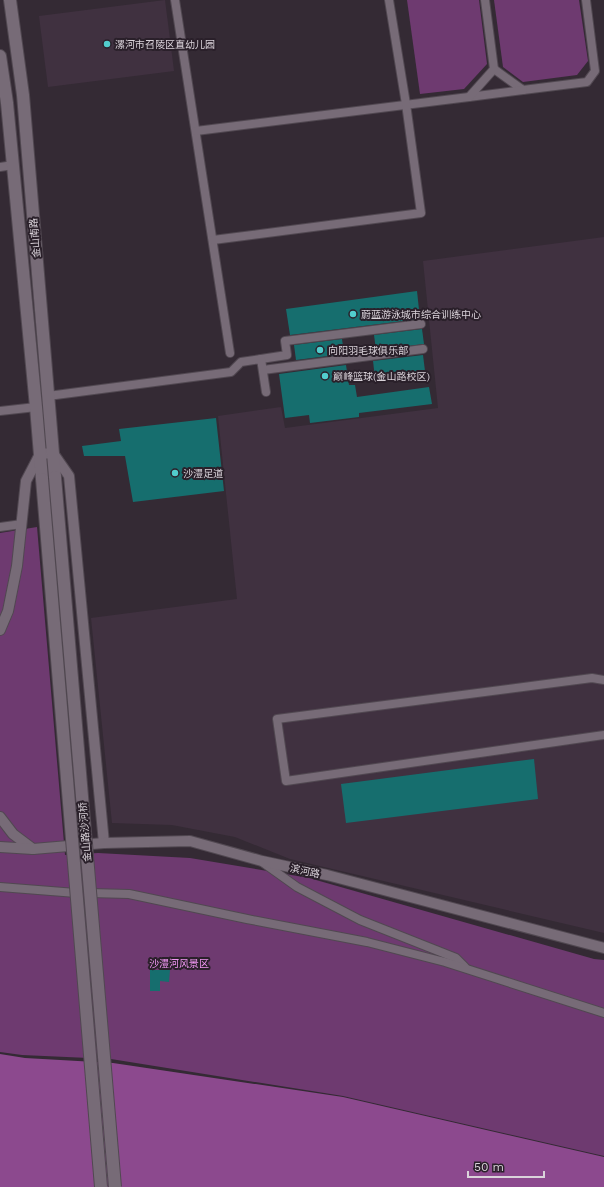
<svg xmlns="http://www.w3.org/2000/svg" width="604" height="1187" viewBox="0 0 604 1187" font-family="'Work Sans','Noto Sans SC',sans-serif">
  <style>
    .built { fill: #403140 }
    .green { fill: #6e3a70 }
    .water { fill: #8c498e }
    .building { fill: #166e6e }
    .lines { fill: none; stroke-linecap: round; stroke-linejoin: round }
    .minor-casing { stroke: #514851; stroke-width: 10 }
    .tertiary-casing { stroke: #514851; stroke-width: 12 }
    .secondary-casing { stroke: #514851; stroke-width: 14 }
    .minor { stroke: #776b77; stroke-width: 8 }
    .tertiary { stroke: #776b77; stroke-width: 10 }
    .secondary { stroke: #776b77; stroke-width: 12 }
    .secondary-bridge-casing { stroke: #514851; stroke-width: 14; stroke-linecap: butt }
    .secondary-bridge { stroke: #776b77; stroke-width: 12 }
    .poi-dot { fill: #52cdcd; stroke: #2a202a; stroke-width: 1.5 }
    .labels { text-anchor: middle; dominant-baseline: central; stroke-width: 4; stroke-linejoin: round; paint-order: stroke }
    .poi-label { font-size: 10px; fill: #dad3da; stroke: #2a202a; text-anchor: start }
    .street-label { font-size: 10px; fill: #dad3da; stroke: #2a202a }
    .park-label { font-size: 10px; fill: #f297f4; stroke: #2a202a }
  </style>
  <rect width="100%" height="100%" fill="#342a34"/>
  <!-- built -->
  <g class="built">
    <polygon points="165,0 174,71 48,87 39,16"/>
    <polygon points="604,237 604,933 290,859 235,837 172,825 112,823 91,618 237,599 218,416 281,407 285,428 438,408 423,261"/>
  </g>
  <!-- green -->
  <g class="green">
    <polygon points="407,0 479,0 487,64 464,89 420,94"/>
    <polygon points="494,0 579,0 588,61 577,75 523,82 503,67"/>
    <polygon points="37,527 65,855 98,853 190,858 309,878 594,959 604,960 604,1156 343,1096 111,1059 22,1055 0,1052 0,533"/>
  </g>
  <!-- water -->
  <polygon class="water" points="0,1054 25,1058 113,1063 343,1097 604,1157 604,1187 0,1187"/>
  <!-- building -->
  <g class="building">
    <polygon points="417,291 420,319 290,335 286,309"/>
    <polygon points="422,329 424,344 376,350 374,335"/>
    <polygon points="342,339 344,354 296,360 294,345"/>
    <polygon points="423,355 425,371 375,378 373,361"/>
    <polygon points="346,365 349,385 355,385 357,397 429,387 432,404 359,413 359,417 310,423 309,415 285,418 279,374"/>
    <polygon points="216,418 224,491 133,502 125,456 84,456 82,446 121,441 119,429"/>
    <polygon points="534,759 538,799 346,823 341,784"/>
    <polygon points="150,970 170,970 169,982 160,981 160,991 150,991"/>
  </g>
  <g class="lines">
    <defs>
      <g id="minor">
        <polyline points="175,0 230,353"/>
        <polyline points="494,69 523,90 587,82 595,71 586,0"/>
        <polyline points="469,97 523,90"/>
        <polyline points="196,131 469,97 494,69 485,0"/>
        <polyline points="0,167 13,165"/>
        <polyline points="213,240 421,213 406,104 389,0"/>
        <polyline points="261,359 287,355 285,341 421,324"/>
        <polyline points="263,370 423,349"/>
        <polyline points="48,396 231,372 241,362 261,359 266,392"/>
        <polyline points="0,411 36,407"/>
        <polyline points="0,527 22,524"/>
        <polyline points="604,680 592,678 277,719 286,781 604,735"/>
        <polyline points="262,862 297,887 360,920 456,958 465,967"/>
        <polyline points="0,887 76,893"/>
        <polyline points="90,893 129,894 247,919 367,942 445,962 604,1013"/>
      </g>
      <g id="tertiary">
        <polyline points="0,630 8,611 17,566 26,481 40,454 53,453 69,476 104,843"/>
        <polyline points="0,817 13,834 33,849"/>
        <polyline points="0,847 33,849 104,843 190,841 262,861 327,875 604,948"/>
      </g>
      <g id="secondary">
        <polyline points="10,0 23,95 55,477"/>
        <polyline points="0,56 7,103 36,407 42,479"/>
      </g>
    </defs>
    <!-- minor casing -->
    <use href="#minor" class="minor-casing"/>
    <!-- tertiary casing -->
    <use href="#tertiary" class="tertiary-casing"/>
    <!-- secondary casing -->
    <use href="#secondary" class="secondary-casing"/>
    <!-- minor -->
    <use href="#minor" class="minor"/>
    <!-- tertiary -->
    <use href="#tertiary" class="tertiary"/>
    <!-- secondary -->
    <use href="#secondary" class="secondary"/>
    <defs>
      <g id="secondary-bridge">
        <polyline points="55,477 115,1187"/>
        <polyline points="42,479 101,1187"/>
      </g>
    </defs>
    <!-- secondary-bridge casing -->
    <use href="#secondary-bridge" class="secondary-bridge-casing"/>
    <!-- secondary-bridge -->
    <use href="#secondary-bridge" class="secondary-bridge"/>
  </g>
  <!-- markers -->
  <g class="poi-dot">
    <circle cx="107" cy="44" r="4"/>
    <circle cx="353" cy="314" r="4"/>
    <circle cx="320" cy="350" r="4"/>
    <circle cx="325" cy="376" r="4"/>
    <circle cx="175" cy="473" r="4"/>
  </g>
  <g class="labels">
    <!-- poi labels -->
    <g class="poi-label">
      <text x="115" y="44">漯河市召陵区直幼儿园</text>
      <text x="361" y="314">蔚蓝游泳城市综合训练中心</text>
      <text x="328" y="350">向阳羽毛球俱乐部</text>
      <text x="333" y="376">巅峰篮球(金山路校区)</text>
      <text x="183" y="473">沙澧足道</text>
    </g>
    <!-- street labels -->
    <g class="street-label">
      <text transform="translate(35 238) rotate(-95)">金山南路</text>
      <text transform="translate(85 832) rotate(-95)">金山路沙河桥</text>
      <text transform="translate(305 871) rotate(12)">滨河路</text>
    </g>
    <!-- park labels -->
    <g class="park-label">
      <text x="179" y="963">沙澧河风景区</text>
    </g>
  </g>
  <!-- scale -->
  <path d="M468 1171v6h76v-6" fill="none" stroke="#dad3da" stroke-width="2"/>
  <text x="474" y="1171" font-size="12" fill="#dad3da" stroke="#2a202a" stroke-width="3" paint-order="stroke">50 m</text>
</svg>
